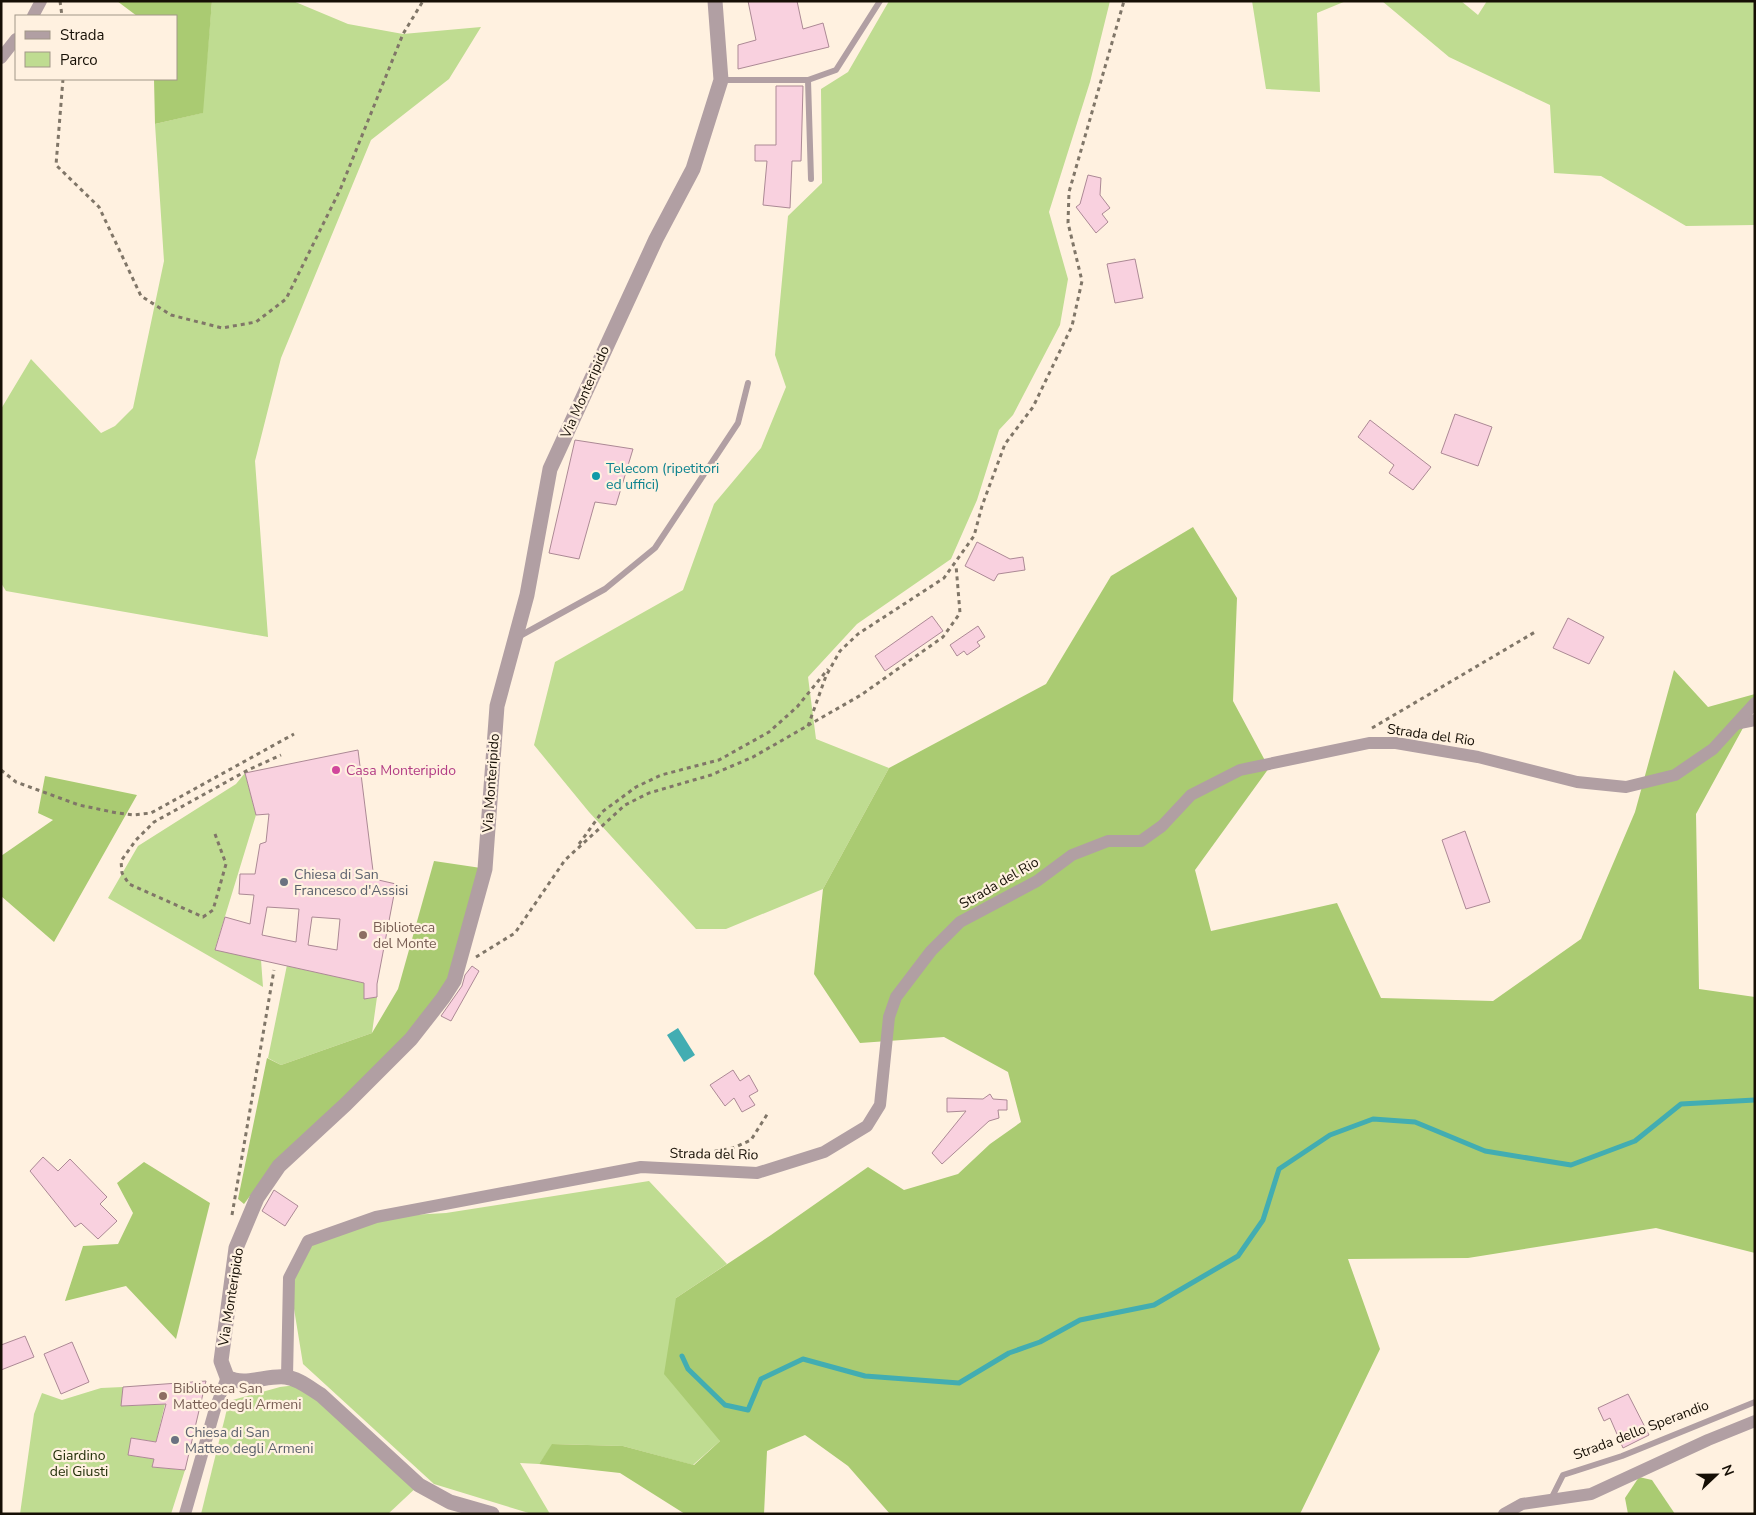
<svg xmlns="http://www.w3.org/2000/svg" width="1756" height="1515" viewBox="0 0 1756 1515" font-family="'Nunito Sans',sans-serif">
  <style>
    .green { fill: #bfdc91 }
    .forest { fill: #aacb72 }
    .water { fill: #42adb2 }
    .lines { fill: none; stroke-linecap: round; stroke-linejoin: round }
    .stream { stroke: #42adb2; stroke-width: 5 }
    .building { fill: #f9d1df; stroke: #ac8995; fill-rule: evenodd }
    .path { stroke: #807668; stroke-width: 3; stroke-dasharray: 4 4; stroke-linecap: butt }
    .service { stroke: #b19fa3; stroke-width: 6 }
    .minor { stroke: #b19fa3; stroke-width: 12 }
    .tertiary { stroke: #b19fa3; stroke-width: 15 }
    .culture-dot { fill: #0f9aa8; stroke: #fff1e0; stroke-width: 2 }
    .hotel-dot { fill: #d1479c; stroke: #fff1e0; stroke-width: 2 }
    .worship-dot { fill: #6b7280; stroke: #fff1e0; stroke-width: 2 }
    .education-dot { fill: #8d6e63; stroke: #fff1e0; stroke-width: 2 }
    .labels { text-anchor: middle; dominant-baseline: central; stroke-width: 4.5; stroke-linejoin: round; paint-order: stroke }
    .street-label { font-size: 14px; fill: #160f05; stroke: #fff1e0 }
    .culture-label { font-size: 14px; fill: #0d838f; stroke: #fff1e0; text-anchor: start }
    .hotel-label { font-size: 14px; fill: #b23c85; stroke: #fff1e0; text-anchor: start }
    .worship-label { font-size: 14px; fill: #5b616d; stroke: #fff1e0; text-anchor: start }
    .education-label { font-size: 14px; fill: #785e54; stroke: #fff1e0; text-anchor: start }
    .park-label { font-size: 14px; fill: #24300a; stroke: #fff1e0 }
  </style>
  <rect width="100%" height="100%" fill="#fff1e0"/>
  <!-- green -->
  <g class="green">
    <polygon points="212,1 293,1 348,24 403,34 481,27 449,79 371,140 281,358 255,461 268,637 6,591 1,583 1,409 31,359 101,433 115,426 133,408 164,261 155,124 202,113"/>
    <polygon points="889,1 1110,1 1090,82 1049,212 1068,279 1060,325 1013,415 999,430 977,500 951,559 857,624 808,677 816,739 889,768 823,889 726,929 696,929 589,812 534,745 555,662 683,590 714,504 761,448 786,387 775,355 788,216 822,183 821,89 848,72"/>
    <polygon points="1252,1 1346,1 1317,13 1320,92 1266,89"/>
    <polygon points="1382,1 1461,1 1478,15 1487,1 1755,1 1755,225 1686,226 1601,176 1554,173 1550,105 1449,57"/>
    <polygon points="245,773 256,815 215,949 261,960 263,987 108,898 138,846 236,784"/>
    <polygon points="287,965 364,983 364,999 377,997 372,1033 281,1065 268,1058"/>
    <polygon points="649,1181 727,1264 676,1298 720,1441 693,1465 623,1446 553,1444 539,1464 520,1463 550,1514 532,1514 434,1484 303,1364 289,1278 308,1241 376,1217 446,1213"/>
    <polygon points="304,1384 419,1485 388,1514 201,1514 229,1401 280,1387"/>
    <polygon points="123,1387 122,1406 165,1404 156,1442 132,1438 128,1455 154,1459 152,1467 185,1470 171,1514 20,1514 34,1414 42,1393 62,1400 101,1388"/>
  </g>
  <!-- forest -->
  <g class="forest">
    <polygon points="117,1 212,1 203,113 155,124 154,79 176,79 176,16 137,16"/>
    <polygon points="1193,527 1237,598 1233,701 1269,768 1195,870 1211,931 1337,903 1381,998 1493,1001 1581,939 1635,812 1674,670 1708,707 1755,694 1755,706 1696,814 1699,989 1755,997 1755,1253 1656,1228 1468,1258 1348,1259 1380,1349 1300,1514 890,1514 848,1466 805,1435 767,1451 764,1514 685,1514 620,1473 539,1464 552,1444 623,1446 694,1465 720,1441 664,1374 676,1298 771,1235 868,1167 904,1190 958,1174 990,1144 1021,1122 1008,1072 944,1037 860,1043 814,974 823,889 889,768 1046,684 1111,576"/>
    <polygon points="45,776 137,795 54,942 1,896 1,856 53,820 38,813"/>
    <polygon points="434,861 481,868 450,979 408,1037 276,1161 244,1204 238,1199 267,1058 281,1065 372,1033 398,989"/>
    <polygon points="144,1162 210,1203 176,1339 126,1286 65,1301 83,1246 118,1244 133,1213 117,1183"/>
    <polygon points="1639,1477 1652,1480 1675,1514 1628,1514 1625,1498"/>
  </g>
  <!-- water -->
  <polygon class="water" points="678,1028 695,1055 684,1062 667,1035"/>
  <g class="lines">
    <!-- stream -->
    <polyline class="stream" points="682,1356 688,1369 725,1405 748,1410 761,1379 803,1359 865,1376 959,1383 1009,1353 1040,1342 1080,1320 1154,1305 1238,1256 1263,1220 1279,1169 1330,1135 1373,1119 1415,1122 1485,1151 1571,1165 1635,1141 1681,1104 1755,1100"/>
  </g>
  <!-- building -->
  <g class="building">
    <polygon points="748,1 797,1 803,29 823,23 829,47 738,69 738,45 756,40"/>
    <polygon points="776,86 803,86 801,161 792,161 790,208 763,205 767,161 755,161 755,145 776,145"/>
    <polygon points="1088,175 1101,178 1100,195 1110,208 1102,214 1108,222 1096,233 1076,207 1080,204"/>
    <polygon points="1135,259 1143,298 1115,303 1107,264"/>
    <polygon points="1455,414 1492,427 1478,466 1441,453"/>
    <polygon points="1370,420 1431,467 1413,490 1389,473 1394,465 1358,437"/>
    <polygon points="575,440 633,449 616,505 595,502 579,559 549,553"/>
    <polygon points="977,542 1010,559 1023,557 1025,570 998,574 994,581 965,566"/>
    <polygon points="932,616 943,631 885,671 875,656"/>
    <polygon points="1568,618 1604,637 1589,664 1553,648"/>
    <polygon points="978,626 985,637 977,642 980,646 967,655 964,651 957,656 950,645"/>
    <path d="M358,750L374,879L396,884L377,984V997L364,999V983L215,950L225,917L250,924L254,895L239,894L240,874H255L260,844L266,842L269,814L256,815L245,773ZM267,907L299,909L296,942L262,935ZM312,917L340,919L337,950L308,945Z"/>
    <polygon points="1465,831 1490,902 1466,909 1442,840"/>
    <polygon points="472,966 479,971 451,1021 441,1016 462,986 465,975"/>
    <polygon points="733,1070 740,1081 749,1075 758,1091 749,1096 755,1105 742,1112 734,1098 725,1106 710,1085"/>
    <polygon points="990,1094 993,1099 1007,1100 1007,1110 998,1110 999,1118 989,1121 942,1164 932,1153 966,1111 947,1112 947,1098 983,1099"/>
    <polygon points="43,1157 58,1171 70,1159 107,1197 100,1204 117,1221 98,1239 81,1223 75,1227 30,1171"/>
    <polygon points="274,1190 298,1206 285,1226 262,1211"/>
    <polygon points="25,1336 34,1357 1,1370 1,1345"/>
    <polygon points="72,1342 89,1382 61,1394 44,1354"/>
    <polygon points="206,1381 185,1470 152,1467 154,1459 128,1455 131,1438 156,1442 166,1404 121,1406 123,1387"/>
    <polygon points="1628,1394 1649,1435 1623,1448 1610,1418 1604,1421 1598,1408"/>
  </g>
  <g class="lines">
    <!-- path -->
    <g class="path">
      <polyline points="60,1 62,16"/>
      <polyline points="63,79 56,165 99,207 141,296 171,315 222,328 256,322 286,299 340,190 403,34 423,1"/>
      <polyline points="808,726 826,676 840,651 858,634 944,578 974,536 982,506 1005,444 1033,407 1072,326 1082,281 1068,223 1069,192 1124,1"/>
      <polyline points="1372,728 1535,632"/>
      <polyline points="1,770 16,782 79,805 117,813 133,815 151,813 294,734"/>
      <polyline points="215,834 226,864 213,910 203,917 129,884 122,873 121,861 136,840 154,822 248,770 281,755"/>
      <polyline points="579,844 602,812 636,787 661,775 719,760 769,732 797,707 828,669"/>
      <polyline points="476,957 515,933 565,860 625,805 649,793 711,775 753,757 861,695 943,637 960,613 956,565"/>
      <polyline points="699,1154 733,1148 751,1140 768,1113"/>
      <polyline points="232,1215 274,970"/>
    </g>
    <!-- service -->
    <g class="service">
      <polyline points="721,80 808,80 836,70 880,1"/>
      <polyline points="808,80 811,179"/>
      <polyline points="518,637 605,589 655,548 738,423 748,383"/>
      <polyline points="1551,1499 1563,1475 1622,1456 1755,1402"/>
    </g>
    <!-- minor -->
    <g class="minor">
      <polyline points="33,16 41,1"/>
      <polyline points="1,58 16,39"/>
      <polyline points="1736,724 1755,720"/>
      <polyline points="287,1377 289,1278 308,1241 376,1217 641,1167 757,1173 824,1152 867,1126 880,1105 889,1017 896,997 931,951 960,922 1037,881 1072,855 1108,841 1141,841 1162,826 1191,795 1240,770 1369,743 1396,743 1478,757 1577,782 1626,787 1675,775 1713,749 1755,703"/>
      <polyline points="185,1514 215,1409 227,1377"/>
      <polyline points="1504,1514 1522,1504 1591,1494 1708,1440 1755,1421"/>
    </g>
    <!-- tertiary -->
    <path class="tertiary" d="M492,1514L450,1502L419,1485L321,1395C311,1389 298,1378 285,1377C266,1375 244,1387 227,1377L221,1361L236,1248L257,1198L279,1166L346,1104L411,1039L443,998L454,981L485,869L497,706L527,595L550,469L656,239L693,169L721,80L715,1"/>
  </g>
  <!-- markers -->
  <circle class="culture-dot" cx="596" cy="476" r="5"/>
  <circle class="hotel-dot" cx="336" cy="770" r="5"/>
  <g class="worship-dot">
    <circle cx="284" cy="882" r="5"/>
    <circle cx="175" cy="1440" r="5"/>
  </g>
  <g class="education-dot">
    <circle cx="363" cy="935" r="5"/>
    <circle cx="163" cy="1396" r="5"/>
  </g>
  <g class="labels">
    <!-- street labels -->
    <g class="street-label">
      <text transform="translate(585 392) rotate(-66)">Via Monteripido</text>
      <text transform="translate(1431 735) rotate(8)">Strada del Rio</text>
      <text transform="translate(491 783) rotate(-86)">Via Monteripido</text>
      <text transform="translate(999 883) rotate(-30)">Strada del Rio</text>
      <text transform="translate(714 1154) rotate(1)">Strada del Rio</text>
      <text transform="translate(231 1297) rotate(-81)">Via Monteripido</text>
      <text transform="translate(1641 1430) rotate(-21)">Strada dello Sperandio</text>
    </g>
    <!-- culture labels -->
    <g class="culture-label">
      <text x="606" y="468">Telecom (ripetitori<tspan x="606" dy="16">ed uffici)</tspan></text>
    </g>
    <!-- hotel labels -->
    <g class="hotel-label">
      <text x="346" y="770">Casa Monteripido</text>
    </g>
    <!-- worship labels -->
    <g class="worship-label">
      <text x="294" y="874">Chiesa di San<tspan x="294" dy="16">Francesco d'Assisi</tspan></text>
      <text x="185" y="1432">Chiesa di San<tspan x="185" dy="16">Matteo degli Armeni</tspan></text>
    </g>
    <!-- education labels -->
    <g class="education-label">
      <text x="373" y="927">Biblioteca<tspan x="373" dy="16">del Monte</tspan></text>
      <text x="173" y="1388">Biblioteca San<tspan x="173" dy="16">Matteo degli Armeni</tspan></text>
    </g>
    <!-- park labels -->
    <g class="park-label">
      <text x="79" y="1455">Giardino<tspan x="79" dy="16">dei Giusti</tspan></text>
    </g>
  </g>
  <!-- border -->
  <rect width="1756" height="1515" fill="none" stroke="#160f05" stroke-width="5"/>
  <!-- legend -->
  <rect x="15" y="15" width="162" height="65" fill="#fff1e0" stroke="#a29788"/>
  <rect x="25" y="31" width="25" height="8" fill="#b19fa3" stroke="#a29788"/>
  <text x="60" y="40" font-size="15" fill="#160f05">Strada</text>
  <rect x="25" y="52" width="25" height="15" fill="#bfdc91" stroke="#a29788"/>
  <text x="60" y="65" font-size="15" fill="#160f05">Parco</text>
  <!-- north arrow -->
  <g transform="translate(1716 1475) rotate(68)" stroke="#fff1e0" stroke-width="4" paint-order="stroke">
  <path d="M0-4L9 19L0 12L-9 19Z" fill="#160f05"/>
  <text y="-8" font-size="14" font-weight="bold" text-anchor="middle" fill="#160f05">N</text>
  </g>
</svg>
